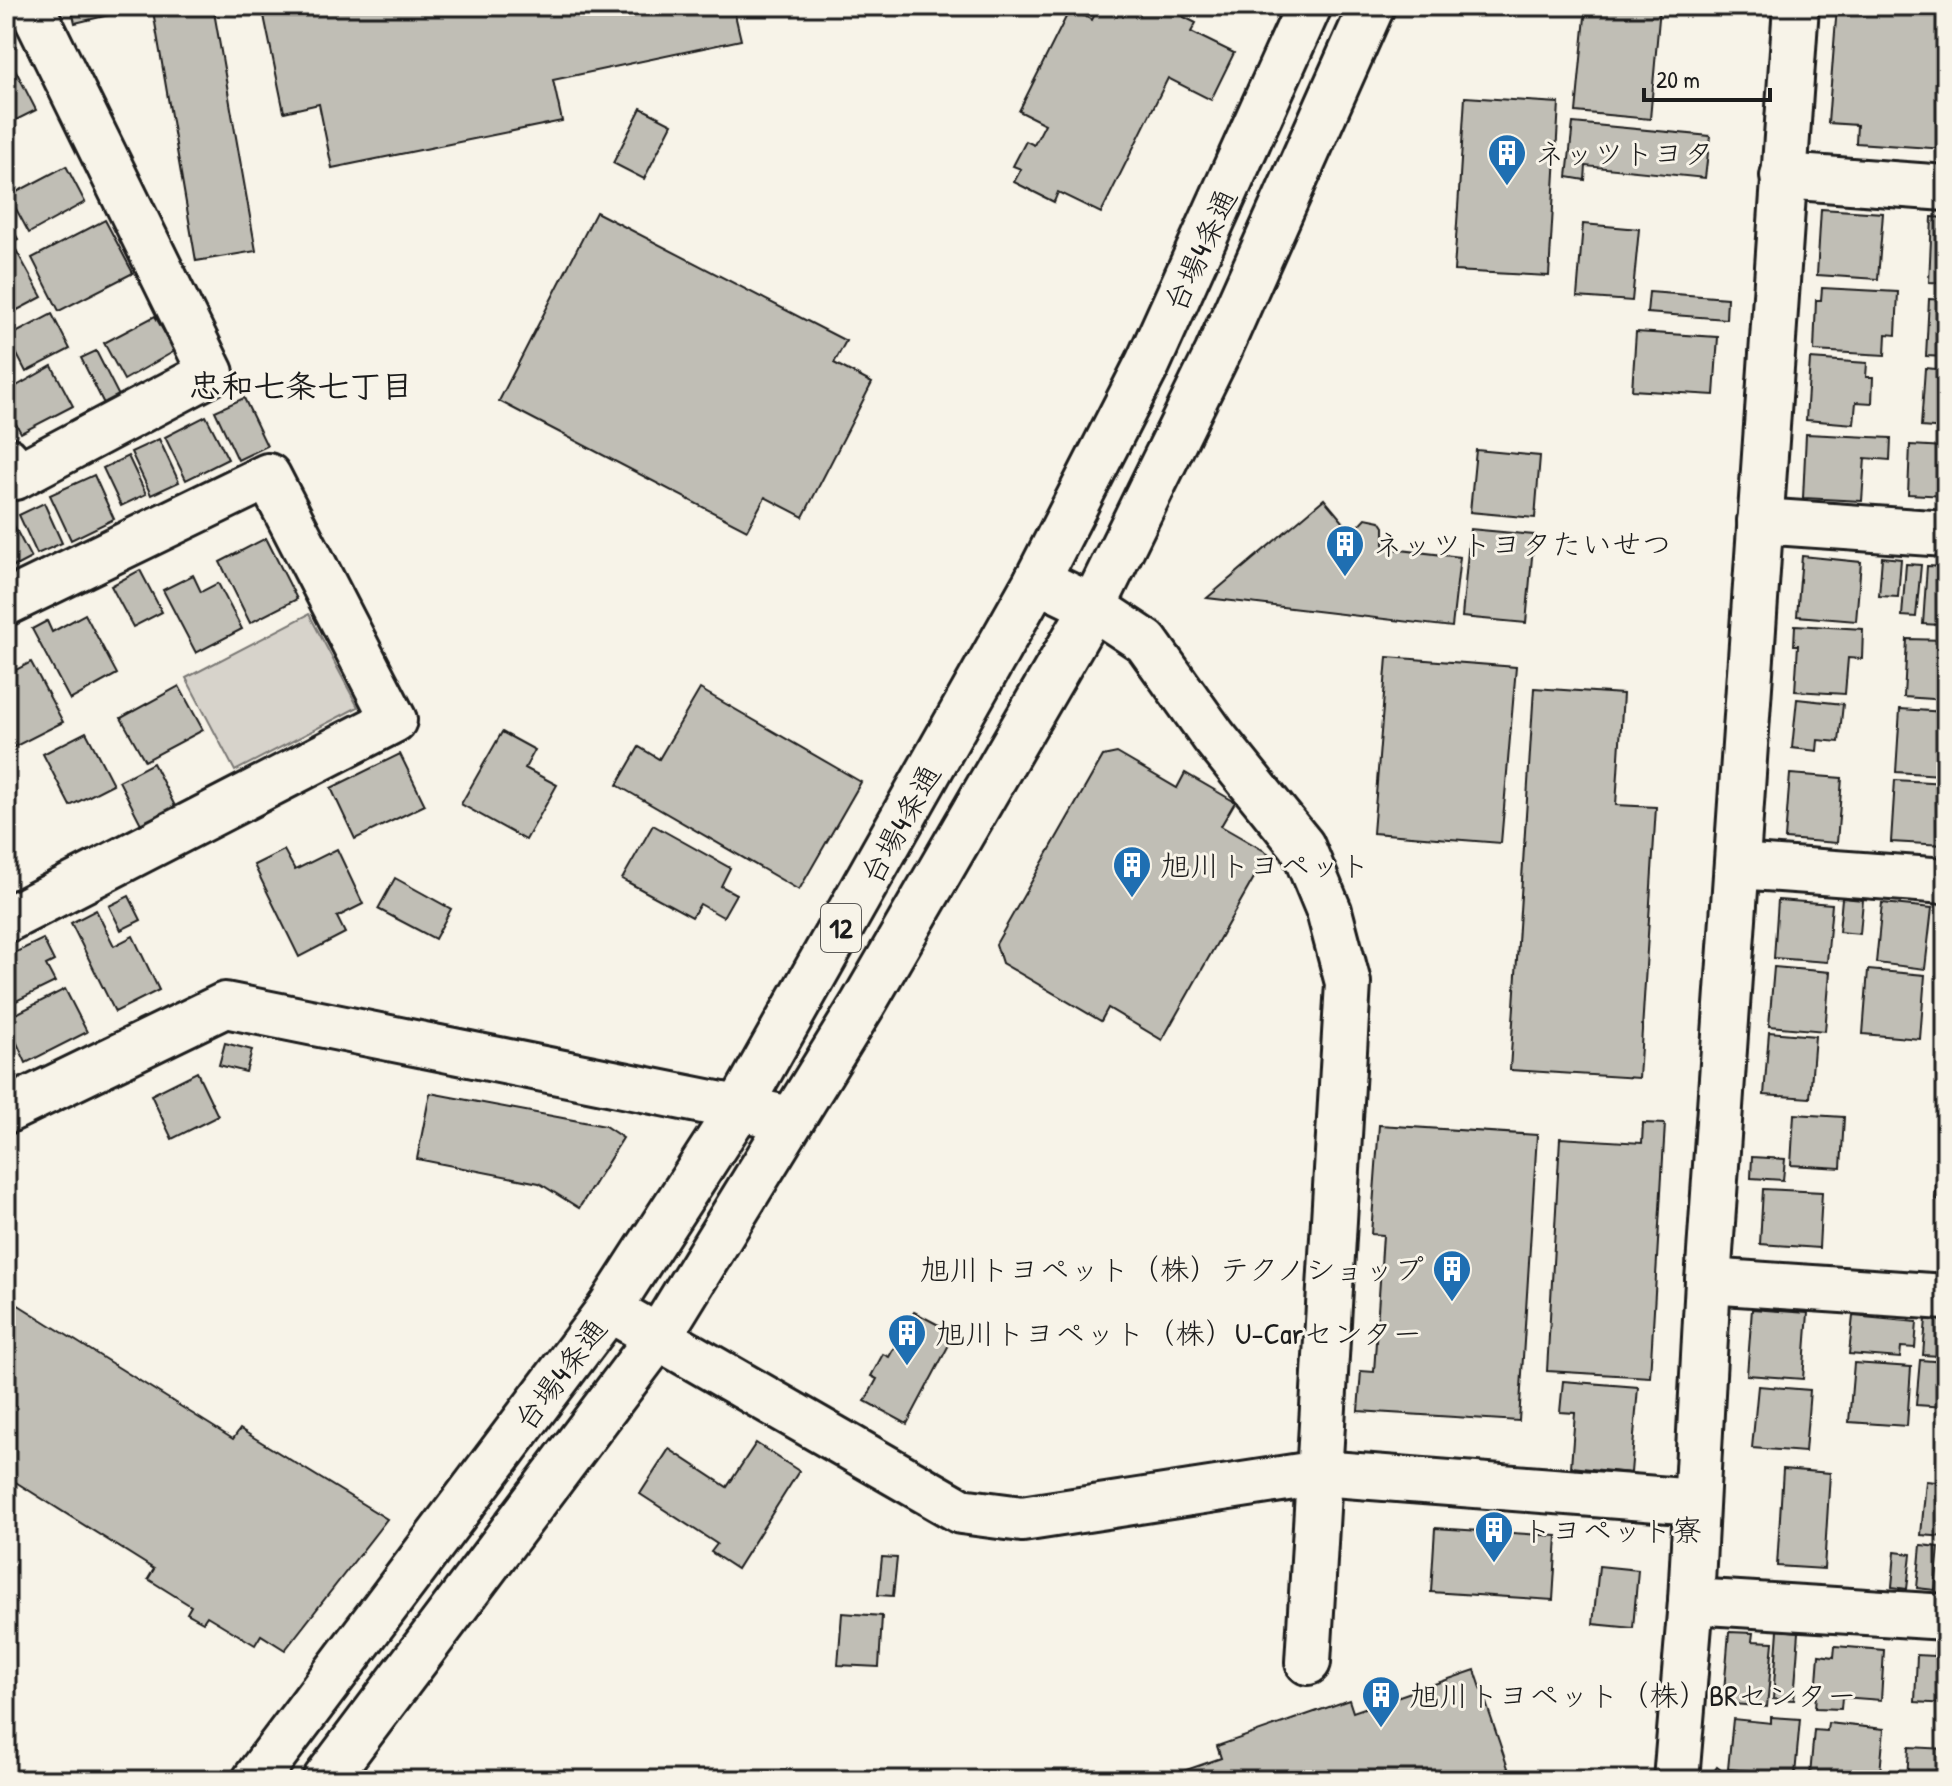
<svg xmlns="http://www.w3.org/2000/svg" width="1952" height="1786" viewBox="0 0 1952 1786" font-family="'Patrick Hand','Klee One',sans-serif">
  <style>
    .green { fill: #d7d3cb; stroke: #7a7874; stroke-width: 2 }
    .building { fill: #c0beb5; stroke: #1c1c1c; stroke-width: 2 }
    .lines { fill: none; stroke-linecap: round; stroke-linejoin: round }
    .minor-casing { stroke: #1c1c1c; stroke-width: 50 }
    .trunk-casing { stroke: #1c1c1c; stroke-width: 50 }
    .minor { stroke: #f7f3e8; stroke-width: 44 }
    .trunk { stroke: #f7f3e8; stroke-width: 44 }
    .labels { text-anchor: middle; dominant-baseline: central; stroke-width: 6; stroke-linejoin: round; paint-order: stroke }
    .shield { fill: #f7f3e8; stroke: #5e5c59; stroke-width: 2 }
    .shield-label { font-size: 28px; font-weight: bold; fill: #1c1c1c }
    .poi-label { font-size: 30px; fill: #1c1c1c; stroke: #f7f3e8; text-anchor: start }
    .street-label { font-size: 30px; fill: #1c1c1c; stroke: #f7f3e8 }
    .neighbourhood-label { font-size: 32px; font-weight: bold; fill: #1c1c1c; stroke: #f7f3e8 }
  </style>
  <rect width="100%" height="100%" fill="#f7f3e8"/>
  <filter id="ink" filterUnits="userSpaceOnUse"><feTurbulence type="fractalNoise" baseFrequency=".0125" numOctaves="2"/><feDisplacementMap in="SourceGraphic" scale="16" xChannelSelector="R" yChannelSelector="G"/><feConvolveMatrix kernelMatrix="1 2 1 2 8 2 1 2 1" color-interpolation-filters="sRGB"/></filter>
  <g filter="url(#ink)">
    <!-- green -->
    <polygon class="green" points="309,614 358,707 235,771 186,678"/>
    <!-- building -->
    <g class="building">
      <polygon points="71,6 147,6 75,23"/>
      <polygon points="182,6 213,6 256,251 196,261 153,11"/>
      <polygon points="262,6 752,6 734,10 741,40 553,80 562,121 332,168 319,104 284,112"/>
      <polygon points="1099,6 1109,6 1119,11 1122,6 1162,6 1196,23 1191,32 1234,53 1211,100 1168,78 1101,213 1058,192 1054,202 1014,182 1021,169 1013,166 1026,141 1034,145 1045,124 1019,111 1070,9 1092,20"/>
      <polygon points="1586,6 1660,7 1650,119 1576,112"/>
      <polygon points="1837,6 1946,6 1946,149 1856,143 1857,125 1828,123"/>
      <polygon points="14,67 36,110 6,125 6,72"/>
      <polygon points="1465,97 1559,103 1549,276 1454,271"/>
      <polygon points="641,108 672,124 644,179 613,163"/>
      <polygon points="1573,123 1710,136 1705,178 1586,166 1585,180 1567,177"/>
      <polygon points="66,166 85,202 29,233 9,196"/>
      <polygon points="1821,209 1883,213 1878,279 1817,275"/>
      <polygon points="596,212 846,341 834,363 872,383 803,517 765,497 747,530 499,401"/>
      <polygon points="6,217 18,239 6,245"/>
      <polygon points="1932,217 1946,218 1946,283 1929,282"/>
      <polygon points="105,220 133,273 59,311 32,258"/>
      <polygon points="1583,224 1639,229 1632,301 1577,297"/>
      <polygon points="16,250 42,297 6,316 6,255"/>
      <polygon points="1822,288 1898,292 1896,335 1886,334 1885,355 1814,351 1816,300 1821,300"/>
      <polygon points="1649,292 1727,298 1726,319 1647,313"/>
      <polygon points="1929,299 1946,300 1946,357 1926,356"/>
      <polygon points="52,314 70,349 26,372 8,337"/>
      <polygon points="155,316 175,351 124,380 104,343"/>
      <polygon points="1636,332 1718,337 1714,395 1632,390"/>
      <polygon points="96,351 120,398 105,406 81,358"/>
      <polygon points="1810,359 1867,363 1866,377 1873,377 1872,403 1856,402 1854,424 1806,420"/>
      <polygon points="52,366 73,406 21,433 6,406 6,392"/>
      <polygon points="1925,368 1946,370 1946,429 1921,427"/>
      <polygon points="244,398 267,446 238,460 215,411"/>
      <polygon points="206,416 228,459 186,480 165,437"/>
      <polygon points="1806,434 1891,438 1890,460 1865,458 1862,501 1803,498"/>
      <polygon points="159,439 179,482 151,495 131,452"/>
      <polygon points="1910,445 1946,447 1946,496 1908,494"/>
      <polygon points="1476,450 1540,456 1535,518 1470,512"/>
      <polygon points="128,456 146,494 121,506 103,468"/>
      <polygon points="94,475 114,519 71,540 50,495"/>
      <polygon points="1324,499 1349,529 1355,530 1366,518 1380,521 1384,527 1384,548 1460,557 1452,627 1207,598"/>
      <polygon points="44,503 62,543 37,554 19,515"/>
      <polygon points="11,520 31,558 6,571 6,523"/>
      <polygon points="1470,529 1534,535 1526,623 1462,617"/>
      <polygon points="266,538 297,599 250,623 220,562"/>
      <polygon points="1802,556 1861,562 1856,621 1797,616"/>
      <polygon points="1882,557 1901,559 1898,597 1879,596"/>
      <polygon points="1906,564 1921,565 1916,617 1902,616"/>
      <polygon points="1927,566 1945,567 1941,625 1923,624"/>
      <polygon points="140,570 162,612 133,627 111,586"/>
      <polygon points="193,575 201,592 218,583 242,629 196,653 163,590"/>
      <polygon points="85,614 117,674 70,700 32,629 47,621 52,632"/>
      <polygon points="1795,625 1863,629 1862,659 1848,658 1845,694 1795,691 1798,645 1794,645"/>
      <polygon points="1907,639 1946,640 1946,700 1904,697"/>
      <polygon points="1387,657 1516,667 1501,843 1373,833"/>
      <polygon points="31,662 63,722 14,747 6,731 6,675"/>
      <polygon points="179,686 203,730 145,761 121,718"/>
      <polygon points="1534,688 1623,694 1616,805 1656,807 1639,1078 1510,1070"/>
      <polygon points="700,689 861,782 799,890 617,785 639,747 659,759"/>
      <polygon points="1797,699 1843,704 1839,742 1818,740 1817,751 1792,748"/>
      <polygon points="1900,709 1945,712 1941,775 1896,772"/>
      <polygon points="86,732 113,784 70,806 43,754"/>
      <polygon points="502,732 535,750 525,768 557,785 526,840 461,804"/>
      <polygon points="1117,753 1177,788 1185,773 1235,802 1221,826 1268,853 1162,1040 1108,1008 1101,1021 1002,963 996,944 1103,756"/>
      <polygon points="400,754 425,805 355,839 331,788"/>
      <polygon points="153,763 176,808 142,826 119,781"/>
      <polygon points="1790,774 1842,778 1837,843 1785,839"/>
      <polygon points="1895,780 1946,783 1944,845 1891,842"/>
      <polygon points="653,825 730,868 721,886 736,894 723,917 700,904 692,917 622,879"/>
      <polygon points="337,849 363,904 337,917 345,933 299,957 254,865 284,850 295,870"/>
      <polygon points="395,878 451,909 435,939 378,909"/>
      <polygon points="129,896 141,920 121,930 109,906"/>
      <polygon points="1842,898 1863,900 1860,934 1839,932"/>
      <polygon points="1778,900 1832,904 1827,962 1774,958"/>
      <polygon points="1882,903 1932,908 1925,969 1876,963"/>
      <polygon points="96,910 114,946 133,936 159,990 115,1012 71,923"/>
      <polygon points="43,939 54,961 46,965 55,982 6,1006 6,957"/>
      <polygon points="1774,967 1830,972 1825,1031 1769,1026"/>
      <polygon points="1868,970 1925,975 1920,1039 1863,1034"/>
      <polygon points="65,989 87,1032 26,1063 6,1019"/>
      <polygon points="1769,1032 1815,1036 1810,1098 1764,1095"/>
      <polygon points="225,1043 252,1050 246,1072 219,1065"/>
      <polygon points="197,1072 218,1116 172,1139 151,1095"/>
      <polygon points="430,1093 605,1126 623,1138 579,1208 539,1183 417,1159"/>
      <polygon points="1794,1114 1844,1117 1841,1168 1791,1165"/>
      <polygon points="1643,1123 1665,1124 1650,1377 1547,1371 1560,1138 1642,1143"/>
      <polygon points="1379,1125 1537,1135 1519,1421 1358,1411 1361,1371 1374,1372 1383,1235 1371,1234"/>
      <polygon points="1941,1137 1946,1138 1946,1200 1935,1199"/>
      <polygon points="1752,1157 1785,1159 1783,1180 1751,1178"/>
      <polygon points="1763,1189 1822,1192 1819,1248 1760,1244"/>
      <polygon points="12,1301 233,1439 240,1429 387,1519 285,1650 261,1635 255,1645 207,1616 203,1622 187,1613 191,1606 148,1579 154,1569 6,1476 6,1311"/>
      <polygon points="1752,1309 1808,1313 1803,1379 1747,1375"/>
      <polygon points="914,1312 950,1331 946,1339 951,1341 907,1424 865,1401 877,1379 871,1376 883,1354 889,1357"/>
      <polygon points="1853,1316 1917,1322 1915,1348 1901,1347 1900,1358 1849,1354"/>
      <polygon points="1926,1319 1944,1320 1941,1356 1923,1355"/>
      <polygon points="1920,1360 1946,1362 1946,1407 1916,1405"/>
      <polygon points="1854,1363 1911,1367 1907,1426 1849,1422"/>
      <polygon points="1563,1381 1638,1387 1631,1473 1571,1467 1575,1413 1560,1412"/>
      <polygon points="1758,1386 1810,1390 1805,1452 1752,1448"/>
      <polygon points="756,1443 799,1471 737,1569 711,1552 717,1544 640,1494 669,1449 727,1487"/>
      <polygon points="1783,1469 1830,1473 1824,1569 1777,1566"/>
      <polygon points="1926,1481 1946,1483 1946,1537 1921,1535"/>
      <polygon points="1435,1528 1557,1536 1553,1600 1431,1592"/>
      <polygon points="1921,1545 1939,1547 1935,1590 1917,1588"/>
      <polygon points="1895,1552 1911,1554 1907,1589 1892,1587"/>
      <polygon points="882,1557 897,1558 893,1596 878,1595"/>
      <polygon points="1599,1566 1638,1570 1633,1628 1593,1624"/>
      <polygon points="842,1613 882,1616 879,1667 838,1665"/>
      <polygon points="1778,1630 1799,1632 1794,1700 1773,1699"/>
      <polygon points="1729,1632 1753,1633 1752,1641 1773,1642 1767,1707 1723,1703"/>
      <polygon points="1835,1646 1884,1650 1881,1700 1842,1697 1841,1709 1815,1708 1819,1655 1834,1657"/>
      <polygon points="1935,1647 1946,1647 1946,1704 1915,1702 1917,1655 1934,1656"/>
      <polygon points="1475,1670 1512,1780 1186,1780 1183,1771 1221,1758 1217,1746 1349,1700 1353,1712"/>
      <polygon points="1771,1717 1800,1719 1795,1775 1728,1769 1733,1719 1771,1723"/>
      <polygon points="1828,1723 1884,1729 1880,1773 1856,1771 1855,1780 1810,1776 1814,1730 1827,1731"/>
      <polygon points="1909,1747 1946,1749 1946,1780 1907,1780"/>
      <polygon points="1717,1767 1734,1780 1708,1780"/>
    </g>
    <g class="lines">
      <defs>
        <g id="minor">
          <polyline points="1783,176 1946,188"/>
          <polyline points="6,459 15,477 211,373 31,6"/>
          <polyline points="1760,521 1946,534"/>
          <polyline points="1037,580 1093,607 1146,642 1214,737 1302,846 1329,911 1348,983 1308,1662"/>
          <polyline points="6,603 268,476 394,720 6,920"/>
          <polyline points="1737,866 1946,881"/>
          <polyline points="6,1111 225,1005 792,1119"/>
          <polyline points="1708,1281 1946,1297"/>
          <polyline points="609,1309 961,1511 1022,1519 1320,1473 1696,1502"/>
          <polyline points="1691,1601 1946,1617"/>
          <polyline points="1676,1780 1691,1601 1708,1281 1796,6"/>
        </g>
        <g id="trunk">
          <polyline points="255,1780 609,1309 739,1108 1037,580 1148,363 1309,6"/>
          <polyline points="325,1780 659,1336 863,1004 1093,607 1217,354 1372,6"/>
        </g>
      </defs>
      <!-- minor casing -->
      <use href="#minor" class="minor-casing"/>
      <!-- trunk casing -->
      <use href="#trunk" class="trunk-casing"/>
      <!-- minor -->
      <use href="#minor" class="minor"/>
      <!-- trunk -->
      <use href="#trunk" class="trunk"/>
    </g>
  </g>
  <!-- icons -->
  <defs>
    <symbol id="building-pin" viewBox="-11 -11 22 30"><path d="M0 17L-7.5 6A9.5 9.5 0 1 1 7.5 6Z" fill="#1f6fb2" stroke="#f7f3e8"/><path d="M-4-6H4V6H1V3H-1V6H-4ZM-2.5-4.3h1.7v1.8h-1.7ZM.8-4.3h1.7v1.8H.8ZM-2.5-1h1.7V.8h-1.7ZM.8-1h1.7V.8H.8Z" fill="#fff"/></symbol>
  </defs>
  <g fill-rule="evenodd">
    <use href="#building-pin" x="1485" y="131" width="44" height="60"/>
    <use href="#building-pin" x="1323" y="522" width="44" height="60"/>
    <use href="#building-pin" x="1110" y="843" width="44" height="60"/>
    <use href="#building-pin" x="1430" y="1247" width="44" height="60"/>
    <use href="#building-pin" x="885" y="1311" width="44" height="60"/>
    <use href="#building-pin" x="1472" y="1508" width="44" height="60"/>
    <use href="#building-pin" x="1359" y="1673" width="44" height="60"/>
  </g>
  <g class="labels">
    <!-- shield labels -->
    <rect class="shield" x="821" y="904" width="40" height="48" rx="6"/>
    <g class="shield-label">
      <text x="841" y="928">12</text>
    </g>
    <!-- poi labels -->
    <g class="poi-label">
      <text x="1535" y="153">ネッツトヨタ</text>
      <text x="1373" y="544">ネッツトヨタたいせつ</text>
      <text x="1160" y="865">旭川トヨペット</text>
      <text x="1424" y="1269" text-anchor="end">旭川トヨペット（株）テクノショップ</text>
      <text x="935" y="1333">旭川トヨペット（株）U-Carセンター</text>
      <text x="1522" y="1530">トヨペット寮</text>
      <text x="1409" y="1695">旭川トヨペット（株）BRセンター</text>
    </g>
    <!-- street labels -->
    <g class="street-label">
      <text transform="translate(1200 250) rotate(-65)">台場4条通</text>
      <text transform="translate(900 824) rotate(-61)">台場4条通</text>
      <text transform="translate(560 1374) rotate(-53)">台場4条通</text>
    </g>
    <!-- neighbourhood labels -->
    <g class="neighbourhood-label">
      <text x="301" y="385">忠和七条七丁目</text>
    </g>
  </g>
  <!-- margin -->
  <rect width="1952" height="1786" fill="none" stroke="#f7f3e8" stroke-width="32"/>
  <rect x="16" y="16" width="1920" height="1754" fill="none" stroke="#1c1c1c" stroke-width="3" filter="url(#ink)"/>
  <!-- scale -->
  <path d="M1644 88v12h126v-12" fill="none" stroke="#1c1c1c" stroke-width="4"/>
  <text x="1656" y="88" font-size="24" fill="#1c1c1c" stroke="#f7f3e8" stroke-width="6" paint-order="stroke">20 m</text>
</svg>
